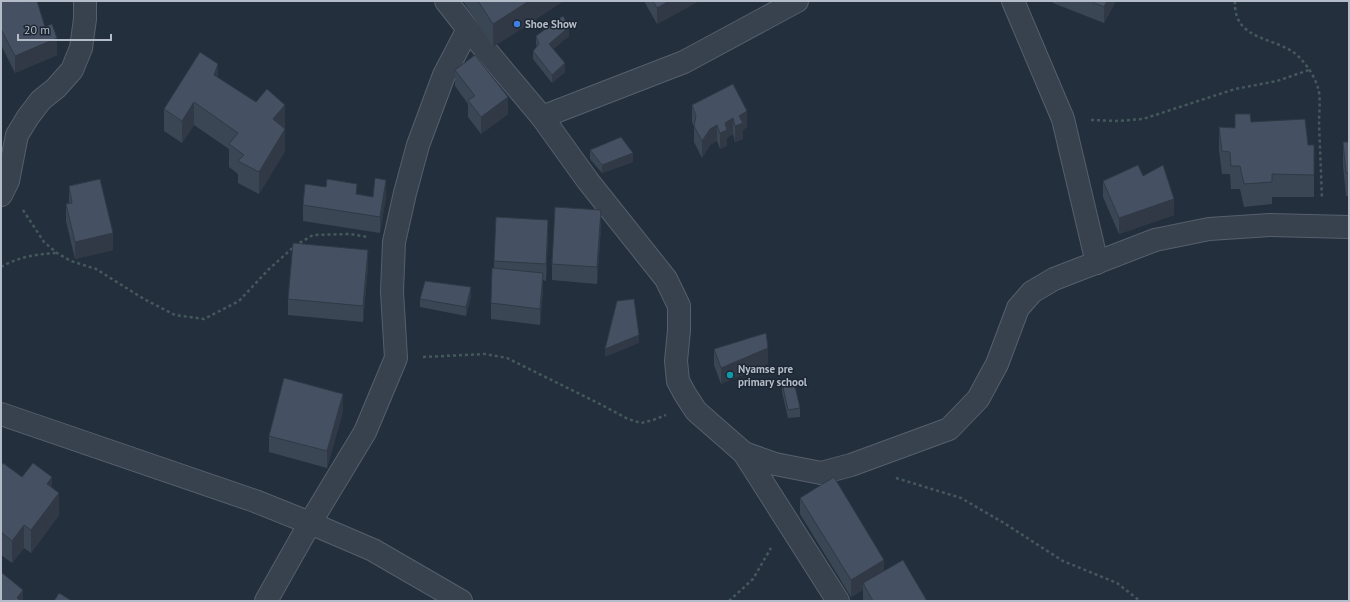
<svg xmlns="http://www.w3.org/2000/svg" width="1350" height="602" viewBox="0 0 1350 602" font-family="'PT Sans',sans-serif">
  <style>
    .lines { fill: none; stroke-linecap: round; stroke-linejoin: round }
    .minor-casing { stroke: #565f6c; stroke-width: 24 }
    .path { stroke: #44595c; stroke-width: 2.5; stroke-dasharray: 3 3; stroke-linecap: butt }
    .minor { stroke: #38414e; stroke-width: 22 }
    .wall { fill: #3b4654 }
    .shaded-wall { fill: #303945 }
    .building { fill: #455162; stroke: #303945 }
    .shop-dot { fill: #3f7fe0; stroke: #1d2633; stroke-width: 1.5 }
    .culture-dot { fill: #0f9aa8; stroke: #1d2633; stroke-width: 1.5 }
    .labels { text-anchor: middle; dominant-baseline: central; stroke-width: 3; stroke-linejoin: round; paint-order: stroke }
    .poi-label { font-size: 11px; font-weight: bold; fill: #b4bcc9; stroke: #1d2633; text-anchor: start }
  </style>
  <rect width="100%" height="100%" fill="#242f3e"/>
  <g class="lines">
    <defs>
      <g id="minor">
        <polyline points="446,1 468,29 542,117 588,181 666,279 679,306 679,330 676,361 678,381 685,394 696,411 744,453 775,464 821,473 851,465 949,429 978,399 997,364 1018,308 1032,292 1054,279 1155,240 1209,229 1270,225 1349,227"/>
        <polyline points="1013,1 1063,119 1097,263"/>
        <polyline points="542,117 684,62 797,1"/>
        <polyline points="1,195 8,181 17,135 28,117 41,100 56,88 72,70 81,48 85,19 85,1"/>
        <polyline points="1,414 255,501 310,523 373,550 461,601"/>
        <polyline points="744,453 838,601"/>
        <polyline points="266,601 310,523 365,432 396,358 392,292 394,242 405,193 418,145 444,75 468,29"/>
      </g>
    </defs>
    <!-- minor casing -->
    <use href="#minor" class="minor-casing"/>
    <!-- path -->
    <g class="path">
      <path d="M1235,1C1233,43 1279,36 1299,57C1307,65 1315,77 1318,88C1321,97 1319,113 1319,122C1320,148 1321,173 1322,199"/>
      <polyline points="1091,120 1116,121 1143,119 1235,89 1277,81 1309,70"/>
      <polyline points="23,210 44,242 57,253 71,261 96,269 144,299 175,315 204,319 239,301 268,270 296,245 313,235 350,234 368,237"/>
      <path d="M1,267C18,257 37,254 57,253"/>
      <polyline points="423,357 485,354 507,358 600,404 628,419 641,423 653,420 666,415"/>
      <polyline points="896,478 961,498 1004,523 1063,561 1117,583 1140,601"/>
      <polyline points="729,601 753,579 771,548"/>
    </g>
    <!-- minor -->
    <use href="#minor" class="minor"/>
  </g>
  <!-- wall -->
  <g class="wall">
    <polygon points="1,1 45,27 57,55 15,73 1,45"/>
    <polygon points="463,1 562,1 562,2 493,47"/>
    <polygon points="644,1 697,1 697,2 657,24"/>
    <polygon points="1053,1 1116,1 1104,23 1053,3"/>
    <polygon points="536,36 569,36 553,49 565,72 552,83 533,59 533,51 537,47 536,44"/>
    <polygon points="455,70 508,114 481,134 468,117 468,104 455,86"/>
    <polygon points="218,78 285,128 285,151 259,194 238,183 238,174 229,167 229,149 194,125 182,143 164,131 164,109"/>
    <polygon points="733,84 747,127 743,130 743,139 735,142 733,134 727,138 727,146 720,149 717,141 710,145 702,158 694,142 694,127 692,122 692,105"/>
    <polygon points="1251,122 1308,145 1314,175 1314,197 1272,197 1272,204 1244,207 1240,189 1231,189 1230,174 1222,174 1219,150 1219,127 1235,128"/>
    <polygon points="1343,142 1349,142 1349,196 1346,196 1343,165"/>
    <polygon points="590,150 633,162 602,173 590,159"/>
    <polygon points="1143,176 1174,215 1119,234 1103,197 1103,181"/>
    <polygon points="69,186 113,250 75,259 66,221 66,204 69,204"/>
    <polygon points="357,194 373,197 386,196 380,233 303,221 303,205"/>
    <polygon points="601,226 597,284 552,280 552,264"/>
    <polygon points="548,236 546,281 543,280 543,290 540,325 491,319 491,303 494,268 494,261"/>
    <polygon points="368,266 363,322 288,315 288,299"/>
    <polygon points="471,296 466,316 420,307 420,299"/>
    <polygon points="714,349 768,364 721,384 714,365"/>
    <polygon points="782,383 800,408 800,417 788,418 782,392"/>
    <polygon points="343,411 327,468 269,452 269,436"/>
    <polygon points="1,466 22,477 52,487 59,515 31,553 24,548 12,563 1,555"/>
    <polygon points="800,498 884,571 927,601 863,601 863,590 851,597 800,514"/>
  </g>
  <!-- shaded-wall -->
  <g class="shaded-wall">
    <polygon points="529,1 562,1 562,2 493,47 493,24"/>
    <polygon points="669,1 697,1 697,2 657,24 657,8"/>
    <polygon points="1107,1 1116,1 1104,23 1104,7"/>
    <polygon points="569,27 569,36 549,53 549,44"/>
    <polygon points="57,38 57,55 15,73 15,56"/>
    <polygon points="565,63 565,72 552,83 552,75"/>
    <polygon points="218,64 218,87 214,75"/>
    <polygon points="508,97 508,114 481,134 481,117"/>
    <polygon points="194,102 194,125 182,143 182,121"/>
    <polygon points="285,105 285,128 273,141 273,119"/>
    <polygon points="747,111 747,127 743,130 743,139 735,142 735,126 739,116"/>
    <polygon points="733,118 733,134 727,138 727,146 720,149 720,133 725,123"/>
    <polygon points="717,125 717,141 710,145 702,158 702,141 710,129"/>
    <polygon points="285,129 285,151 259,194 259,172"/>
    <polygon points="633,153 633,162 602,173 602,165"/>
    <polygon points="386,180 386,196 380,233 380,217"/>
    <polygon points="1174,199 1174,215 1119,234 1119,218"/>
    <polygon points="601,210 601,226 597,284 597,267"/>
    <polygon points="548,220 548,236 546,281 546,264"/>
    <polygon points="113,233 113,250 75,259 75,242"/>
    <polygon points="368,250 368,266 363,322 363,306"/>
    <polygon points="543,273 543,290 540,325 540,309"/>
    <polygon points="471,287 471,296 466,316 466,307"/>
    <polygon points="639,335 639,343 605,357 605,349"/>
    <polygon points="768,348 768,364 721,384 721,368"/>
    <polygon points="343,394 343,411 327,468 327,451"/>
    <polygon points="52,477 52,500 47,484"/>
    <polygon points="59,493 59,515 31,553 31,530"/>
    <polygon points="24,525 24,548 12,563 12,541"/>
    <polygon points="884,560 884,576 863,583 863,590 851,597 851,580"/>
    <polygon points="23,590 23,601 17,601 17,598"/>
  </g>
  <!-- building -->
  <g class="building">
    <polygon points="1,1 29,1 29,2 33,1 37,1 45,27 52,24 57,38 15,56 1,29"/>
    <polygon points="478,1 529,1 493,24"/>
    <polygon points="653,1 669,1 657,8"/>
    <polygon points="1090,1 1107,1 1104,7"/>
    <polygon points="563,16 569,27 549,44 565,63 552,75 533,51 539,44 536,36"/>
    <polygon points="200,52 218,64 214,75 256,102 267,89 285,105 273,119 285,129 259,172 238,161 244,155 229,144 238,133 194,102 182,121 164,109"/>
    <polygon points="475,55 508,97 481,117 468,100 475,96 455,70"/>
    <polygon points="733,84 747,111 739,116 743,123 735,126 733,118 725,123 727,130 720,133 717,125 710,129 702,141 694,126 696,116 692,105"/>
    <polygon points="1235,114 1250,114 1251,122 1305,119 1308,145 1314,145 1314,175 1272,174 1272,182 1244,184 1240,166 1231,166 1230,152 1222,151 1219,127 1235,128"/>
    <polygon points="621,137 633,153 602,165 590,150"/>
    <polygon points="1343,142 1349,142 1349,173 1346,173"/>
    <polygon points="1138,165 1143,176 1163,165 1174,199 1119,218 1103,181"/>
    <polygon points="375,178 386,180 380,217 303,205 305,184 326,187 327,179 357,184 356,194 373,197"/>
    <polygon points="100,179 113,233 75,242 66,204 72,203 69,186"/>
    <polygon points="555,207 601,210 597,267 552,264"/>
    <polygon points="496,217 548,220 546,264 494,261"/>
    <polygon points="293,243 368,250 363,306 288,299"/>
    <polygon points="492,268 543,273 540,309 491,303"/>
    <polygon points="425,281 471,287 466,307 420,299"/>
    <polygon points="634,299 639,335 605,349 617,301"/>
    <polygon points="766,333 768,348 721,368 714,349"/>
    <polygon points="284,378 343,394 327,451 269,436"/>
    <polygon points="794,382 800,408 788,410 782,383"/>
    <polygon points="3,463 22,477 33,463 52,477 47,484 59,493 31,530 24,525 12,541 1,532 1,466"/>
    <polygon points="834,477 884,560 851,580 800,498"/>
    <polygon points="903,560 927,601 873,601 863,583"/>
    <polygon points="1,572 23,590 17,598 21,601 1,601"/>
    <polygon points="59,593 72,601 54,601"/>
  </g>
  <!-- markers -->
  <circle class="shop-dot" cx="517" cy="24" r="4"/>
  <circle class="culture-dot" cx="730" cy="375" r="4"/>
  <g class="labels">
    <!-- poi labels -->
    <g class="poi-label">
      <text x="525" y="24">Shoe Show</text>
      <text x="738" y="369">Nyamse pre<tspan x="738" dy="13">primary school</tspan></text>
    </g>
  </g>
  <!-- border -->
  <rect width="1350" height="602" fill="none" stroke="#b4bcc9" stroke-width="4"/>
  <!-- scale -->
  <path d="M18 34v6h93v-6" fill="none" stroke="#b4bcc9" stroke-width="2"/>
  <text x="24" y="34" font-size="12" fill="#b4bcc9" stroke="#1d2633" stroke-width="3" paint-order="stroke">20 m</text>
</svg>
